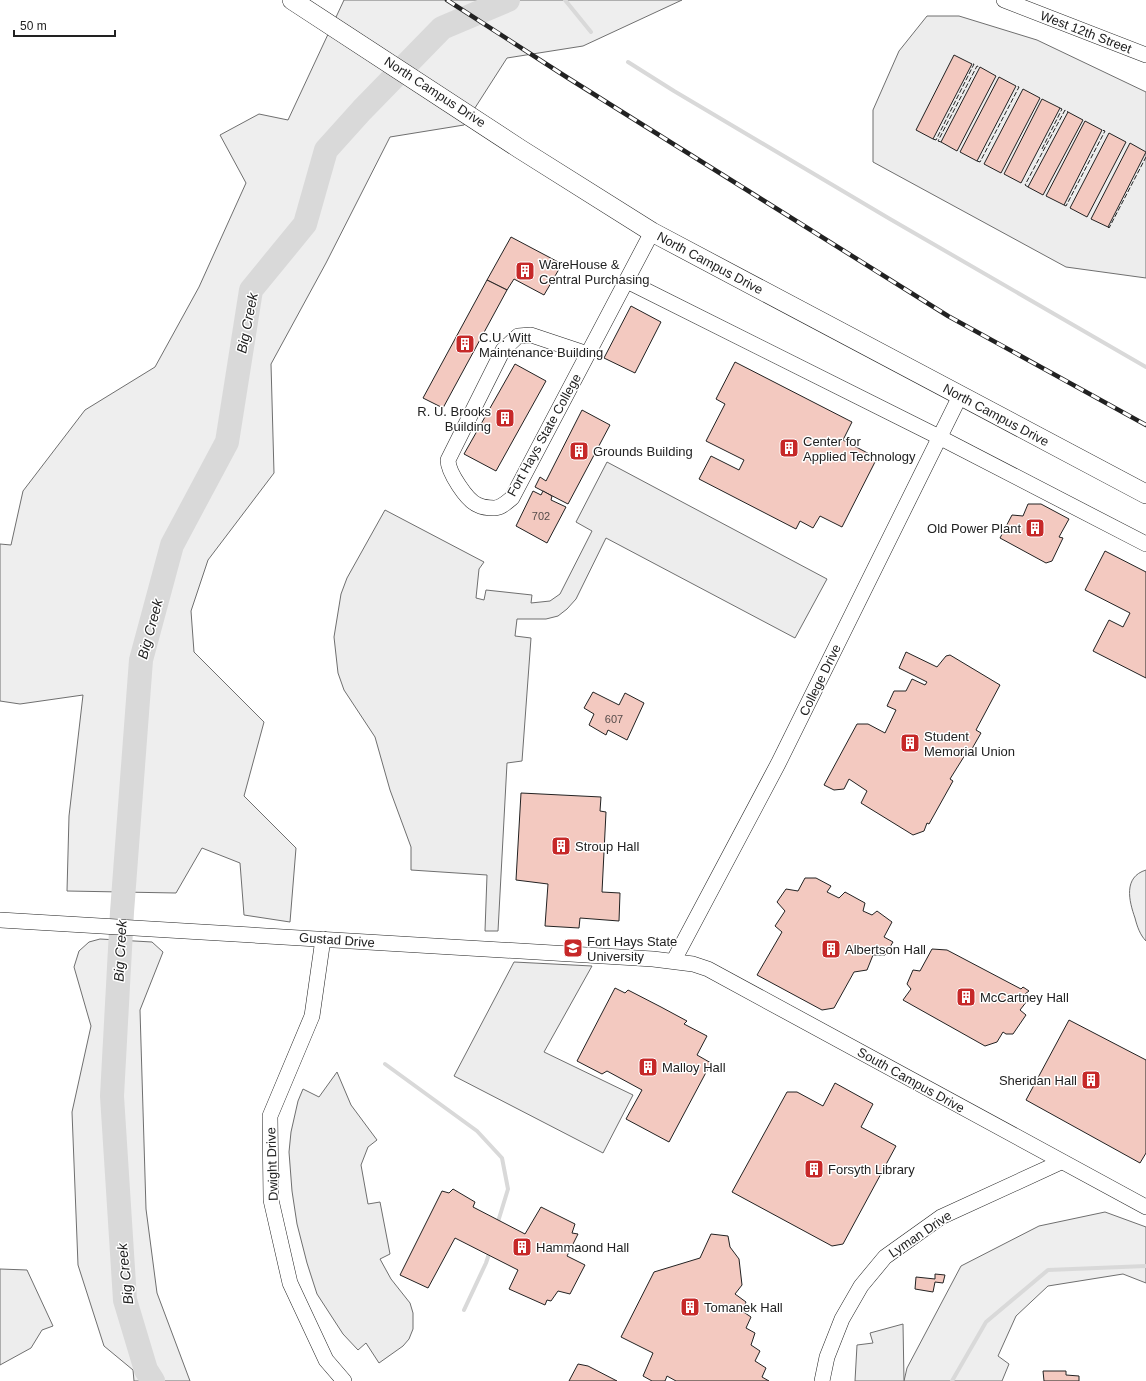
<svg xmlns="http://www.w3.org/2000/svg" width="1146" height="1381" viewBox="0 0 1146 1381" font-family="Arial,sans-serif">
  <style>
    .green { fill: #eee; stroke: #6f6f6f }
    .parking { fill: #ededed; stroke: #6f6f6f }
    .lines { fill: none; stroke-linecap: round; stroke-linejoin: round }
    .stream { stroke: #d9d9d9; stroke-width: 4 }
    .river { stroke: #d9d9d9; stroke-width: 24 }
    .building { fill: #f3c9c0; stroke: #222 }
    .minor-casing { stroke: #222; stroke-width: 16 }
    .major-casing { stroke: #222; stroke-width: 20 }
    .minor { stroke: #fff; stroke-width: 15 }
    .major { stroke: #fff; stroke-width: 19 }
    .rail-casing { stroke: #222; stroke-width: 4.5 }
    .rail { stroke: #fff; stroke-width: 3; stroke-dasharray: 9; stroke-linecap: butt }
    .fence { stroke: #222; stroke-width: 1; stroke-dasharray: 5 2; stroke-linecap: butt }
    .labels { text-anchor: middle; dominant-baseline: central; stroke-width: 3; stroke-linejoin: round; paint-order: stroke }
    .number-label { font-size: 11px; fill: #564c4a }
    .street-label { font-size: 13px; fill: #222; stroke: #fff }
    .poi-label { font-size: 13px; fill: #222; stroke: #fff; text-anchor: start }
    .water-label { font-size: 14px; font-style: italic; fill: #222; stroke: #fff }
  </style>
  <rect width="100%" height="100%" fill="#fff"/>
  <!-- green -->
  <g class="green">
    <polygon points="344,0 682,0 583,46 507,58 464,125 390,137 326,263 271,364 274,473 208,560 191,611 194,652 264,722 244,796 296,848 290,922 244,915 240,863 202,848 176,893 67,891 69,816 83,695 20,704 0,701 0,544 11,545 23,491 85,410 155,367 199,287 246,183 220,135 259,114 288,120"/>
    <path d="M1146,870V941C1140,935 1137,926 1135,918C1129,901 1123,877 1146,870Z"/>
    <polygon points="100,939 152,942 163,952 140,1010 146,1209 157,1293 190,1381 134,1381 133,1370 104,1346 78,1265 72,1112 91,1026 74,967 79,951 89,942"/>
    <polygon points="1105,1212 1146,1227 1146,1283 1123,1274 1048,1286 1016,1316 998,1356 1009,1364 1002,1381 904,1381 907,1368 961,1266 1039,1226"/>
  </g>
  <!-- parking -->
  <g class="parking">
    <polygon points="927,16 959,16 1037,40 1146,92 1146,278 1066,267 873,162 873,110 899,51"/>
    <polygon points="607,462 827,579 795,638 606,538 576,599 567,609 558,616 546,619 517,619 515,636 531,638 522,761 507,763 498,931 485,931 487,875 411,870 411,847 390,790 375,737 344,690 338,673 334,637 341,594 347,578 385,510 484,562 479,569 476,598 484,600 486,590 532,595 531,603 550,601 560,594 592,531 576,522"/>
    <polygon points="514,962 592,966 544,1052 633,1095 603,1153 454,1076"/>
    <polygon points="337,1072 351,1105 377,1140 368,1147 361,1165 368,1204 380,1202 390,1254 380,1259 391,1279 410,1303 413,1313 413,1329 409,1339 403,1346 379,1363 366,1343 358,1350 343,1334 317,1294 307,1263 297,1224 292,1191 289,1152 291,1132 298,1101 303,1089 319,1097"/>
    <polygon points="0,1269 27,1270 53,1326 42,1330 31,1348 0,1365"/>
    <polygon points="903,1324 904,1381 855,1381 857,1345 873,1343 870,1333"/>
  </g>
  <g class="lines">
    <!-- stream -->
    <g class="stream">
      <polyline points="565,0 591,32"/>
      <polyline points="628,62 674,91 890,219 1146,367"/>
      <polyline points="385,1064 477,1131 502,1158 508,1189 497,1225"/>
      <polyline points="464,1310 486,1263 490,1251"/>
      <polyline points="952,1381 986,1322 1048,1270 1146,1266"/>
    </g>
    <!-- river -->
    <polyline class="river" points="153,1381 146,1370 125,1300 112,1096 122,912 141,660 172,545 227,442 251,290 305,224 326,150 362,110 442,28 508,0"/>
  </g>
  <!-- building -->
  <g class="building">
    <polygon points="954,55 972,64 933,139 916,130"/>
    <polygon points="980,67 996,76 957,151 941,142"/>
    <polygon points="999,77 1016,86 977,161 960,152"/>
    <polygon points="1023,89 1040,98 1001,173 984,164"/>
    <polygon points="1042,99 1060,108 1021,183 1004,174"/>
    <polygon points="1068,112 1083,120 1043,195 1028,187"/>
    <polygon points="1085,121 1102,130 1064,205 1046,196"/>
    <polygon points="1109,133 1126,142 1087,217 1070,208"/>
    <polygon points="1130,143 1146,152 1108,227 1091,219"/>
    <polygon points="511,237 562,264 544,295 514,279 507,290 487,280"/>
    <polygon points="487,280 507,290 443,408 423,398"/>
    <polygon points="631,306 661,322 635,373 604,358"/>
    <polygon points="735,362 852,422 843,440 877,458 842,527 820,516 813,528 800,521 796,529 699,479 711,456 739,470 744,460 706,441 725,404 716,399"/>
    <polygon points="515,364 546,381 496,471 464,454"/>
    <polygon points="582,410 610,425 568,504 535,487 540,477 546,481"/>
    <polygon points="533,491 541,495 543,491 552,496 551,500 566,507 547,543 516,526"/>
    <polygon points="1028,504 1041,504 1069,519 1059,537 1063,538 1052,561 1046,563 1000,538 1012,515 1023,516"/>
    <polygon points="1105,551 1146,572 1146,678 1093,651 1109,620 1123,627 1130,613 1085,590"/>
    <polygon points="906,652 937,667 946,656 950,655 1000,685 976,730 981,733 969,754 965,755 950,779 953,781 929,824 927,823 924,831 913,835 861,803 867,791 849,779 844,789 834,790 824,785 857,724 868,724 885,733 896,710 887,706 894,691 906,691 912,679 925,685 927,682 899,668"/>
    <polygon points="593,692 619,705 625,693 644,703 627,740 608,730 606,735 589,725 594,714 584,708"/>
    <polygon points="521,793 601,797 600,811 606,812 602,892 620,893 619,921 580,918 579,928 545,926 548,884 516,880"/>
    <polygon points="805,878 816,878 831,886 827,892 839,898 845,892 865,903 863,911 872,915 877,911 892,922 884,937 893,942 885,955 873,955 867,970 854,972 834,1008 822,1010 757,975 782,932 775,926 785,911 777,902 786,889 798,891"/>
    <polygon points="932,949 947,950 1021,989 1023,987 1029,991 1025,994 1027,1001 1020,1010 1026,1015 1013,1034 1006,1034 1003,1032 997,1042 985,1046 903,1000 911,989 907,984 913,970 920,971"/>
    <polygon points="615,988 625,993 628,990 661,1007 687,1021 684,1024 707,1036 697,1055 711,1063 669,1142 626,1119 642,1090 607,1071 602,1074 577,1061"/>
    <polygon points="1069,1020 1146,1060 1146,1153 1140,1163 1026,1100"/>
    <polygon points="835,1083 873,1104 861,1127 896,1146 843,1244 832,1246 732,1192 787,1092 797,1092 823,1106"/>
    <polygon points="453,1189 475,1202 473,1207 525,1234 541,1207 575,1224 572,1233 578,1234 567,1256 585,1265 570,1294 558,1291 551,1301 547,1300 545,1305 509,1289 518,1270 455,1238 428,1288 400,1275 442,1191 449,1193"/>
    <polygon points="711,1234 728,1236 730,1247 739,1259 742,1285 735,1294 746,1302 742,1311 751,1317 746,1328 755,1333 751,1345 760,1351 755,1361 766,1368 762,1377 769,1381 676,1381 667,1376 665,1381 652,1381 643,1376 653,1353 621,1337 654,1272 700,1258"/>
    <polygon points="935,1274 945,1275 943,1283 935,1282 933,1292 915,1289 916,1277 935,1279"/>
    <polygon points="578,1364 588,1366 617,1381 569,1381"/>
    <polygon points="1043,1371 1066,1371 1066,1375 1079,1376 1079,1381 1044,1381"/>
  </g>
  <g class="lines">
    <defs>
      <g id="minor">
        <polyline points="1004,0 1146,55"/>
        <polyline points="627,281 939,437 1146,544"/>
        <path d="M588,354L531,335L518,336L503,350L448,460C448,472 467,501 478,505C482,507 490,508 494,508C501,508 507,502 512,498L652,232"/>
        <polyline points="0,920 653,959 693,964 708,969 1146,1207"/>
        <polyline points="323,939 312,1016 270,1116 271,1200 290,1283 326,1360 344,1381"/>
        <polyline points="674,960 778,764 960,396"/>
        <polyline points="822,1381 827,1357 842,1319 861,1286 885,1257 941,1217 1061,1162"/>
      </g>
      <polyline id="major" points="292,0 520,149 652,232 1146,494"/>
    </defs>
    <!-- minor casing -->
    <use href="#minor" class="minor-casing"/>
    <!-- major casing -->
    <use href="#major" class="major-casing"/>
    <!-- minor -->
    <use href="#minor" class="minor"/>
    <!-- major -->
    <use href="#major" class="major"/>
    <defs>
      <polyline id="rail" points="447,0 568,78 948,316 1146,425"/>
    </defs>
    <!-- rail casing -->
    <use href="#rail" class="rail-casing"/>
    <!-- rail -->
    <use href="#rail" class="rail"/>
    <!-- fence -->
    <g class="fence">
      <polyline points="933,139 936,140 974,64 972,64"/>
      <polyline points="941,142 938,141 977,66 980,67"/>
      <polyline points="1042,149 1062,109 1060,108"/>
      <polyline points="977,161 980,162 1019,87 1016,86"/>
      <polyline points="1028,187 1025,185 1065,110 1068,112"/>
      <polyline points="1064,205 1066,206 1105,131 1102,130"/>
      <polyline points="1108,227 1109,228 1146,157"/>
    </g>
  </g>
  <!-- icons -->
  <defs>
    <symbol id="building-square" viewBox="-11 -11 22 22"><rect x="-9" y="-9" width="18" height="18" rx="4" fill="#c62828" stroke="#fff"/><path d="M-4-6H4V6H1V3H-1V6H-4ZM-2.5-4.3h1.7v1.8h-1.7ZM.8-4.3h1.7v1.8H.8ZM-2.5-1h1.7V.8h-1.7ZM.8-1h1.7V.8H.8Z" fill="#fff"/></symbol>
    <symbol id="university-square" viewBox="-11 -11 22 22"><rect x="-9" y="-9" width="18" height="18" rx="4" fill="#c62828" stroke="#fff"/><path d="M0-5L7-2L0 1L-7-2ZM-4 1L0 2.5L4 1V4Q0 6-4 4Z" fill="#fff"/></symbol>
  </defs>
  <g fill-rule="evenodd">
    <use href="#building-square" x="514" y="260" width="22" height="22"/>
    <use href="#building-square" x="454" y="333" width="22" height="22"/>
    <use href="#building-square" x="494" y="407" width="22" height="22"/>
    <use href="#building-square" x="778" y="437" width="22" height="22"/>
    <use href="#building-square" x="568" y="440" width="22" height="22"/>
    <use href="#building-square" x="1024" y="517" width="22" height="22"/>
    <use href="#building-square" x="899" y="732" width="22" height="22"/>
    <use href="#building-square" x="550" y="835" width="22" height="22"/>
    <use href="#university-square" x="562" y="937" width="22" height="22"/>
    <use href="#building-square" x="820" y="938" width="22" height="22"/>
    <use href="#building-square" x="955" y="986" width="22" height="22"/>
    <use href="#building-square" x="637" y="1056" width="22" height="22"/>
    <use href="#building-square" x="1080" y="1069" width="22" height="22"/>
    <use href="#building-square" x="803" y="1158" width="22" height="22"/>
    <use href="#building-square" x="511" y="1236" width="22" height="22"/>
    <use href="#building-square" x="679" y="1296" width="22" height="22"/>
  </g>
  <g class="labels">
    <!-- number labels -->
    <g class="number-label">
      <text x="541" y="516">702</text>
      <text x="614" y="719">607</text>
    </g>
    <!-- street labels -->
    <g class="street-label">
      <text transform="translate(1086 32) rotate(21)">West 12th Street</text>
      <text transform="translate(435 92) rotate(33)">North Campus Drive</text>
      <text transform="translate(710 263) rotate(28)">North Campus Drive</text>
      <text transform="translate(996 415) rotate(28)">North Campus Drive</text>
      <text transform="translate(544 435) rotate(-61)">Fort Hays State College</text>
      <text transform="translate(820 680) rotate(-64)">College Drive</text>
      <text transform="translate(337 940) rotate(4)">Gustad Drive</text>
      <text transform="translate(911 1080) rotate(29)">South Campus Drive</text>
      <text transform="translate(272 1164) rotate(-92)">Dwight Drive</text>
      <text transform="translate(920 1234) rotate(-34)">Lyman Drive</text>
    </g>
    <!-- poi labels -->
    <g class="poi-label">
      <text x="539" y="264">WareHouse &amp;<tspan x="539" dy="15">Central Purchasing</tspan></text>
      <text x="479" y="337">C.U. Witt<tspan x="479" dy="15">Maintenance Building</tspan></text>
      <text x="491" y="411" text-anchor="end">R. U. Brooks<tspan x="491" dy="15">Building</tspan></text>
      <text x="803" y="441">Center for<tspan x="803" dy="15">Applied Technology</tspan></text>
      <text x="593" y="451">Grounds Building</text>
      <text x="1021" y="528" text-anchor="end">Old Power Plant</text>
      <text x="924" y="736">Student<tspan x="924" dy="15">Memorial Union</tspan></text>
      <text x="575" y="846">Stroup Hall</text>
      <text x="587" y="941">Fort Hays State<tspan x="587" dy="15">University</tspan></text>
      <text x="845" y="949">Albertson Hall</text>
      <text x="980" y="997">McCartney Hall</text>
      <text x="662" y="1067">Malloy Hall</text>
      <text x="1077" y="1080" text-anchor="end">Sheridan Hall</text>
      <text x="828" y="1169">Forsyth Library</text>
      <text x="536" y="1247">Hammaond Hall</text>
      <text x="704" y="1307">Tomanek Hall</text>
    </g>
    <!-- water labels -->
    <g class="water-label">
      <text transform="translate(247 323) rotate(-79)">Big Creek</text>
      <text transform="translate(150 629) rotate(-75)">Big Creek</text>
      <text transform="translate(120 951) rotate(-87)">Big Creek</text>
      <text transform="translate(125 1274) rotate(-96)">Big Creek</text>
    </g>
  </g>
  <!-- scale -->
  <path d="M14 30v6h101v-6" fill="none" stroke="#222222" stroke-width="2"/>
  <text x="20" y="30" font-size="12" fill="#222222" stroke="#ffffff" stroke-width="3" paint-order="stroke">50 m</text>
</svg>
